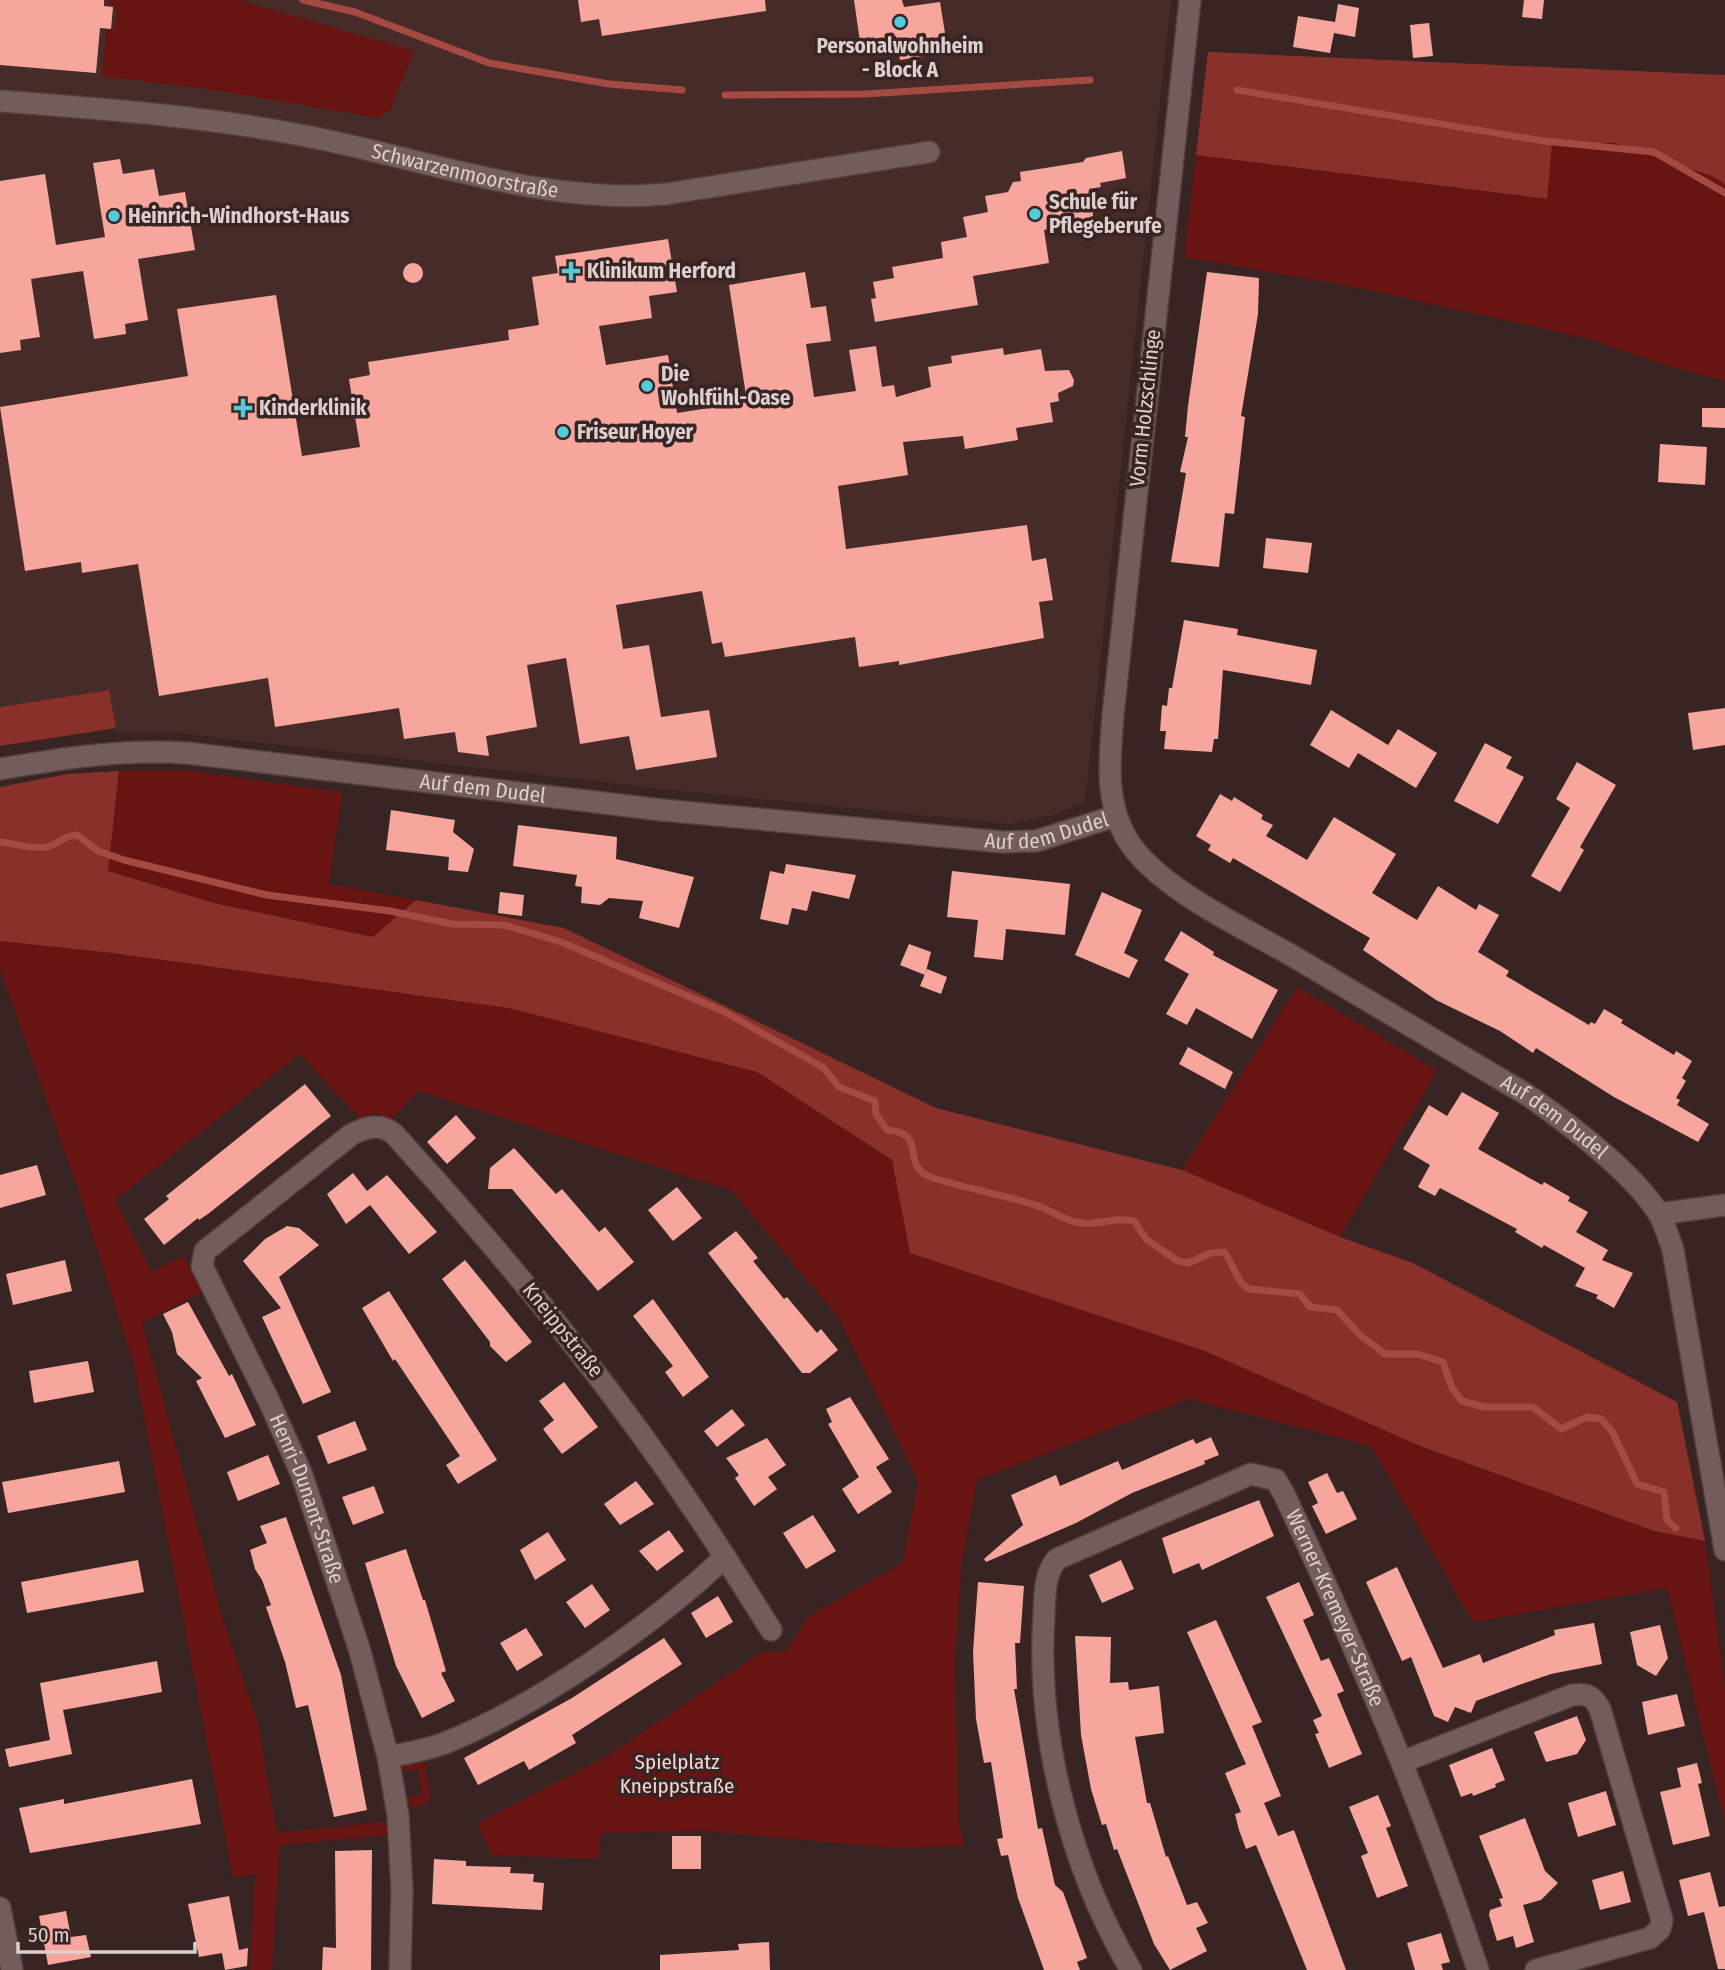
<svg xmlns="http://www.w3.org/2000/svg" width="1725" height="1970" viewBox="0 0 1725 1970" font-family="'Fira Sans Condensed',sans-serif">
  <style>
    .built { fill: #462b28 }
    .green { fill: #681413 }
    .forest { fill: #89302b }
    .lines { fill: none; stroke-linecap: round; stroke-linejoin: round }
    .stream { stroke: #a54a43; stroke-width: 7 }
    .building { fill: #f7a69d }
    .street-casing { stroke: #4f3f3d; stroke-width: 24 }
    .street { stroke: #735d5a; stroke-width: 21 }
    .poi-dot { fill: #52cbda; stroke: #382422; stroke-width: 2.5 }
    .labels { text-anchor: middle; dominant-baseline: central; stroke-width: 7; stroke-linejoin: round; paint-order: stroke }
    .poi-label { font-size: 21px; font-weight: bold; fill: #dccfcd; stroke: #382422; text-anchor: start }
    .street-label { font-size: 21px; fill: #dccfcd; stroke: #382422 }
    .park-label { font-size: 21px; fill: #f3d8d5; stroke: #382422 }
  </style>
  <rect width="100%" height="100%" fill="#382422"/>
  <!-- built -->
  <polygon class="built" points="0,0 1171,0 1085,802 1054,815 1010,824 681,791 169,732 116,732 108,690 0,707"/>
  <!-- green -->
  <g class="green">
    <polygon points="108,0 239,0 414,51 390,110 378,118 221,91 102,76 106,31 115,28 117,7 108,4"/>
    <polygon points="1552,143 1614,143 1712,176 1725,184 1725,381 1661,364 1589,339 1355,287 1184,257 1196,155 1546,199"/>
    <polygon points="182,770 342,792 329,884 416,900 374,937 214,903 108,871 119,771"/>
    <polygon points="0,941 113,953 509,1007 757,1072 892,1160 910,1253 1205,1351 1420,1446 1654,1531 1705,1541 1725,1688 1725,1823 1667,1588 1473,1622 1371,1446 1188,1399 977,1480 961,1567 955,1664 959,1826 965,1846 895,1848 704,1831 601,1833 599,1859 492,1855 477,1823 604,1758 762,1652 786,1651 808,1617 902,1563 918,1482 839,1318 731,1190 418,1091 390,1120 376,1113 361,1120 300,1054 115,1200 152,1272 184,1256 202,1292 142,1323 224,1623 258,1723 277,1833 390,1821 389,1835 280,1845 272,1970 250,1970 255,1874 233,1878 134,1365 78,1189 0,970"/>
    <polygon points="1297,987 1437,1070 1340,1237 1182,1170"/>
    <polygon points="421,1759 425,1762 430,1799 427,1804 410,1807 405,1798 422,1795 418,1769 401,1771 401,1765 405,1761"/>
  </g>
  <!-- forest -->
  <g class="forest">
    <polygon points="1208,52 1725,75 1725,184 1712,176 1614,143 1552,143 1547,199 1196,155"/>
    <polygon points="109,690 116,728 0,746 0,707"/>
    <polygon points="119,771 108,871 214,903 373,937 416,900 564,928 936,1108 1182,1170 1340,1237 1413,1263 1677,1402 1705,1541 1654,1531 1420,1446 1205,1351 910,1253 892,1160 757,1072 509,1008 113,953 0,941 0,787 67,774"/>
  </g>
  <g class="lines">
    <!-- stream -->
    <g class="stream">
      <polyline points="303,0 355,12 489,63 609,84 682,90"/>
      <polyline points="1237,90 1544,141 1654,152 1725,193"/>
      <polyline points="725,95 865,94 1090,80"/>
      <path d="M0,842C16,843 30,850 46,847C59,845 61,836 77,835L98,851L124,860L267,895L390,911L452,924L504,925L561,942L723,1011L824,1068L839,1087L875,1101L876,1114L887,1130C930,1133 898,1167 933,1178C965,1188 999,1194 1032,1204C1047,1208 1061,1219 1076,1222C1098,1227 1111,1216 1134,1221L1147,1240L1178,1261L1189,1263L1210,1253L1225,1252L1241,1283L1249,1289L1300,1294L1310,1307L1337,1310L1360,1335L1385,1354H1417L1443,1362L1452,1388L1462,1401L1484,1407H1533L1561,1429L1587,1417L1601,1419L1612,1431L1637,1484L1664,1492L1667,1520L1676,1528"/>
    </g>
  </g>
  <!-- building -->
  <g class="building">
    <polygon points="0,0 104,0 104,6 113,7 111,29 100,28 96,73 0,65"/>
    <polygon points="578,0 765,0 766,11 602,36 599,19 581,22"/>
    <polygon points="854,0 902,0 904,7 940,2 948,52 900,60 896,36 860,42"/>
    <polygon points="1524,0 1544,0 1542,19 1522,17"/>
    <polygon points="1338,4 1359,8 1355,37 1334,33 1330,53 1293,47 1298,16 1335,22"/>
    <polygon points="1429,23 1433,56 1413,58 1410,25"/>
    <polygon points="1122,151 1126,178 1100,183 1101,187 1089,189 1094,222 1044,230 1049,263 973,276 978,305 875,322 871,299 876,298 873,282 894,278 892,267 943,258 941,242 967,237 963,217 988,212 985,196 1008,192 1013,182 1021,181 1020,172 1083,162 1086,158"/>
    <polygon points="120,159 123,174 154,169 159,196 185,192 195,250 138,259 148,320 125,324 126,334 94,339 83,271 31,279 40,337 20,340 21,350 0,353 0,181 45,174 56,245 105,237 93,163"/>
    <polygon points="668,239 677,292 649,296 652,318 599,326 606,365 668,355 677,413 747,402 729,285 805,272 811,308 826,306 831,341 806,344 814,397 856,391 849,350 876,346 882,387 894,385 896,397 931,387 928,367 952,363 951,356 1003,348 1004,355 1041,349 1045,371 1069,370 1074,380 1073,386 1058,393 1059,401 1050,403 1053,422 1016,428 1018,440 965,449 963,436 903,442 908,475 838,486 846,549 1027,525 1032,561 1046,558 1053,600 1039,602 1044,638 899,665 899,661 859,667 855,637 725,657 722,642 712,644 702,591 616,605 623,649 649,645 661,717 709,710 717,757 636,770 629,736 580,744 566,658 527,665 537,727 486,736 489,756 458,752 455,732 404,739 399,708 275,727 268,678 159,696 138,564 82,573 81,562 25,571 0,407 188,376 177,309 276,295 302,456 360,447 349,379 370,375 368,362 509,340 508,330 539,325 532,277 558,273 555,256"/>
    <circle cx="413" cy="273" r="10"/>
    <polygon points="1207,272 1259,278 1258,314 1241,416 1245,417 1234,514 1225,513 1219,567 1171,562 1186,473 1180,472 1188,437 1185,437 1188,406"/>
    <polygon points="1702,408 1725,408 1725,428 1702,427"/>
    <polygon points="1660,444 1707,447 1705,485 1658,482"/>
    <polygon points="1266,538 1312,543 1308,573 1263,568"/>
    <polygon points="1184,620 1238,629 1237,635 1317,650 1311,685 1223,670 1218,739 1214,739 1212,752 1164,749 1166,731 1160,731 1162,705 1167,706 1169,688 1172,688"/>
    <polygon points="1725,708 1725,745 1693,750 1688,713"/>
    <polygon points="1331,710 1388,745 1398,729 1437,753 1416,788 1358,753 1349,768 1310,745"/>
    <polygon points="1485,743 1512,757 1506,768 1524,777 1498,824 1454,801"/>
    <polygon points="1577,762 1616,785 1580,847 1584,850 1560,892 1531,876 1570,808 1556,799"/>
    <polygon points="1220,794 1232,801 1234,797 1263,815 1261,819 1273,825 1266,836 1307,860 1334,817 1396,854 1372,893 1417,920 1438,886 1476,910 1479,904 1499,915 1478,952 1509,971 1506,976 1589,1025 1591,1022 1595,1024 1604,1009 1623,1020 1621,1023 1674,1055 1676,1051 1692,1061 1682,1078 1686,1081 1676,1098 1680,1100 1677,1105 1709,1124 1698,1142 1614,1097 1536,1048 1533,1053 1500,1031 1436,1000 1363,950 1370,938 1233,858 1230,863 1208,850 1211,845 1196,836"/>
    <polygon points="391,810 455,820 453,832 474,849 468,872 448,870 449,857 386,850"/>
    <polygon points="518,825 617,837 616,859 694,877 679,928 639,918 643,901 609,898 600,905 581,903 582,887 575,886 577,875 513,866"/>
    <polygon points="786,864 856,875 849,899 812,891 807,911 792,908 788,925 760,919 770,871 784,874"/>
    <polygon points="952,871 1070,884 1065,935 1006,929 1003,960 974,957 978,920 947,917"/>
    <polygon points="500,892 524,895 522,916 498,913"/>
    <polygon points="1102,892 1142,910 1124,953 1138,960 1129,978 1075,955"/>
    <polygon points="1181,931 1214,952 1213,955 1278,990 1252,1039 1196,1008 1187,1025 1166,1014 1189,974 1164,960"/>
    <polygon points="909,944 931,952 925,975 900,965"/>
    <polygon points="927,969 947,977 941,994 920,986"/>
    <polygon points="1188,1047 1233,1072 1225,1089 1179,1064"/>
    <polygon points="305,1084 331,1116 208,1214 199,1220 198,1218 164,1245 144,1219 169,1199 166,1196"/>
    <polygon points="1462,1092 1499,1113 1478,1149 1542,1185 1544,1182 1570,1197 1568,1201 1588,1212 1576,1232 1608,1250 1602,1260 1633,1273 1614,1308 1596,1298 1598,1295 1575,1286 1585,1268 1544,1245 1542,1248 1515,1232 1517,1229 1440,1188 1435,1196 1418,1187 1430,1165 1403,1149 1429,1105 1447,1116"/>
    <polygon points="456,1115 476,1138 447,1164 427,1142"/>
    <polygon points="514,1148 556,1194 562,1189 599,1232 605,1227 634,1262 598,1291 512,1189 488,1189 490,1168"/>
    <polygon points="37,1165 46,1195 0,1208 0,1175"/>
    <polygon points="353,1173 367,1191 387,1175 437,1232 409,1254 370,1205 346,1224 327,1194"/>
    <polygon points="677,1187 702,1218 673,1241 648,1210"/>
    <polygon points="287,1226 299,1228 319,1245 279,1277 331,1392 303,1404 262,1317 281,1308 243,1261 265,1239"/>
    <polygon points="736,1231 758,1258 753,1261 784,1299 787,1297 817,1333 821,1329 838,1350 810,1373 802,1373 708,1253"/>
    <polygon points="65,1260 72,1291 13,1305 6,1274"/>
    <polygon points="465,1260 532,1342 506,1362 490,1346 490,1342 442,1279"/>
    <polygon points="389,1291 497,1460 458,1484 446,1465 460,1456 395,1359 393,1361 362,1308"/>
    <polygon points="653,1299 709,1377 683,1397 665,1372 673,1366 633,1316"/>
    <polygon points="188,1302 229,1376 232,1374 256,1425 225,1438 196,1381 202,1378 177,1354 172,1332 163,1314"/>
    <polygon points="88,1361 94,1392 34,1403 29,1371"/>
    <polygon points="564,1382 598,1427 562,1454 543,1429 554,1420 539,1401"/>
    <polygon points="850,1397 889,1459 876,1467 892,1492 858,1514 842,1489 859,1477 828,1424 832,1422 826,1409"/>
    <polygon points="732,1409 745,1425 717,1447 704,1431"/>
    <polygon points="355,1421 367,1450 328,1464 317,1436"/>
    <polygon points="1211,1437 1219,1455 1204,1461 1205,1464 1132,1493 1076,1523 986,1562 984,1559 1023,1525 1011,1495 1056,1475 1060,1486 1118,1461 1122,1470 1193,1439 1196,1444"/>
    <polygon points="767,1438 786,1465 768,1477 777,1489 754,1506 735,1478 739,1475 726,1458"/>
    <polygon points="268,1455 280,1484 238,1501 227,1472"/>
    <polygon points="119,1461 125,1492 8,1513 2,1482"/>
    <polygon points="1327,1473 1337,1493 1343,1491 1357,1519 1326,1534 1312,1506 1318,1503 1308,1482"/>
    <polygon points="636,1481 654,1504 620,1525 604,1504"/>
    <polygon points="374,1486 384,1513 353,1525 342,1497"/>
    <polygon points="1259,1500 1274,1536 1202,1570 1199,1563 1173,1574 1162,1538"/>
    <polygon points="813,1515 836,1551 806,1569 783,1533"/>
    <polygon points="286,1517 341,1675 367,1810 334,1817 308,1705 296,1708 285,1662 266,1607 271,1605 262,1580 255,1569 250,1550 267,1543 260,1526"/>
    <polygon points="669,1530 684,1551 657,1571 639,1551"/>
    <polygon points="548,1532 566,1560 535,1580 520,1550"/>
    <polygon points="406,1549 423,1600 425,1600 446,1671 441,1673 455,1701 422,1718 396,1666 365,1563"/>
    <polygon points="138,1560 144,1592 27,1613 21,1582"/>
    <polygon points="1121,1560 1134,1589 1102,1603 1089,1575"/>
    <polygon points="1397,1567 1443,1668 1480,1654 1483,1663 1555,1635 1554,1630 1594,1623 1602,1664 1551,1674 1519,1685 1476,1701 1471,1713 1455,1707 1448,1722 1434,1716 1411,1657 1402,1661 1366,1582"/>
    <polygon points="978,1582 1024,1586 1020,1643 1015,1643 1017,1689 1014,1689 1038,1829 1042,1828 1055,1885 1063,1892 1087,1958 1077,1962 1080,1970 1044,1970 1018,1898 1008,1855 1001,1856 997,1839 1003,1838 991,1762 984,1763 976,1719 973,1652"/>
    <polygon points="1299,1582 1314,1615 1303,1620 1321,1661 1329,1658 1344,1691 1337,1694 1362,1754 1329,1768 1315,1734 1319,1733 1313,1720 1322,1716 1266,1597"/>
    <polygon points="592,1584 610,1610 585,1628 566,1602"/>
    <polygon points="718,1596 733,1622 706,1638 691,1613"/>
    <polygon points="1216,1620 1262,1722 1252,1726 1281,1796 1264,1803 1278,1836 1294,1830 1346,1970 1307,1970 1256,1845 1246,1849 1239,1830 1235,1814 1241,1812 1225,1773 1246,1764 1187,1632"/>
    <polygon points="1660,1625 1668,1658 1656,1676 1637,1665 1630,1632"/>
    <polygon points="526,1628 543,1655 517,1671 500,1643"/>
    <polygon points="1075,1636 1111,1637 1110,1683 1128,1682 1129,1690 1159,1686 1164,1733 1135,1737 1147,1803 1150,1803 1166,1857 1168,1856 1187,1905 1197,1902 1208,1923 1196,1928 1207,1951 1170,1970 1154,1944 1117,1849 1114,1850 1106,1824 1102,1825 1091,1789 1081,1735"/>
    <polygon points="664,1638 682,1664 572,1735 576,1743 529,1770 524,1761 478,1785 464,1758 572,1698"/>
    <polygon points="157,1661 162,1692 63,1710 72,1754 9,1767 5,1749 50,1740 40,1683"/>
    <polygon points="1677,1694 1685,1726 1648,1735 1642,1702"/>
    <polygon points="1577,1716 1586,1740 1577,1754 1546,1762 1534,1732"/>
    <polygon points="1492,1748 1505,1780 1495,1784 1496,1787 1473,1796 1472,1793 1461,1797 1449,1765"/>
    <polygon points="1697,1763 1702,1783 1698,1784 1710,1836 1673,1845 1660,1792 1681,1787 1677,1768"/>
    <polygon points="192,1779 201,1824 30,1853 19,1808 64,1799 64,1804"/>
    <polygon points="1606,1791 1616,1825 1578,1837 1568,1803"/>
    <polygon points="1378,1795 1391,1826 1386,1828 1408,1886 1377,1898 1361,1856 1368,1853 1349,1807"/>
    <polygon points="1525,1818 1545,1871 1558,1883 1541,1900 1523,1905 1534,1942 1516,1948 1513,1936 1497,1941 1489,1915 1490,1910 1502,1906 1499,1899 1503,1898 1479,1836"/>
    <rect x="672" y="1836" width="29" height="33"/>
    <polygon points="372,1850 371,1970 322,1970 323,1947 336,1948 335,1851"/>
    <polygon points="434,1859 466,1861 466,1866 511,1867 510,1873 534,1874 533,1882 544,1883 542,1910 432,1904"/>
    <polygon points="1623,1871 1631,1902 1600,1910 1592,1880"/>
    <polygon points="1710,1872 1719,1907 1725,1906 1725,1969 1718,1969 1704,1912 1688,1916 1679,1880"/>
    <polygon points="229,1896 239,1950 248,1948 247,1966 225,1970 222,1953 199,1957 188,1904"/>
    <polygon points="66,1911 71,1937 86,1935 91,1957 48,1965 39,1916"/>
    <polygon points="1441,1933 1450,1962 1441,1964 1443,1970 1415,1970 1407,1943"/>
    <polygon points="769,1942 770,1970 660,1970 660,1955 739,1950 738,1944"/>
  </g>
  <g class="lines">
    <defs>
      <g id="street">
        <path id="s1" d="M1190,0L1113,715C1110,758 1104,800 1127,839C1156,887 1242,927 1291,955C1370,1002 1450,1049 1529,1096C1570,1125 1632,1171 1659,1214C1665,1225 1669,1238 1673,1250L1725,1550"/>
        <path id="s2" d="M0,101C102,109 205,116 306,136C425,159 544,205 666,194L929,152"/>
        <path id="s3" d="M0,769C63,758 123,749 187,753L662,810L1003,842L1036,841L1116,816"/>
        <polyline points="1659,1214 1725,1205"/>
        <polyline points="725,1557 771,1630"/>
        <path id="s4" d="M388,1757C407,1753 427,1750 445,1743C537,1706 653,1625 725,1557C628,1405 516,1268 394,1134C381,1123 367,1127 352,1134L205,1251L202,1266L269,1401L302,1475L359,1648L388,1757L398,1815L402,1891L400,1970"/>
        <path d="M1402,1762L1572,1695C1587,1693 1593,1696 1600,1709L1662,1920L1660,1929L1650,1938L1536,1970"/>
        <polyline points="0,1908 12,1970"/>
        <path id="s5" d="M1131,1970C1070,1867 1036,1734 1044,1615C1045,1595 1044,1574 1057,1559L1251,1474L1276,1480L1284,1494C1357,1649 1424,1807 1478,1970"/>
      </g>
    </defs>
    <!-- street casing -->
    <use href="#street" class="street-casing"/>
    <!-- street -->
    <use href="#street" class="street"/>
  </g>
  <!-- markers -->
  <g class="poi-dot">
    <circle cx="900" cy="22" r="7"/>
    <circle cx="1035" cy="214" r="7"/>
    <circle cx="114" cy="216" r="7"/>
    <path d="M567.5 260.5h7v7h7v7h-7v7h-7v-7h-7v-7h7z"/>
    <circle cx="647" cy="386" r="7"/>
    <path d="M239.5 397.5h7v7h7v7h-7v7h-7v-7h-7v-7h7z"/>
    <circle cx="563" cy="432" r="7"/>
  </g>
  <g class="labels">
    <!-- poi labels -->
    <g class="poi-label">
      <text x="900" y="46" text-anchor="middle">Personalwohnheim<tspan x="900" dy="24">- Block A</tspan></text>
      <text x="1049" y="202">Schule für<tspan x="1049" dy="24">Pflegeberufe</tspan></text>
      <text x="128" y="216">Heinrich-Windhorst-Haus</text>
      <text x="587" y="271">Klinikum Herford</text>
      <text x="661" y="374">Die<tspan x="661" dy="24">Wohlfühl-Oase</tspan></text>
      <text x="259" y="408">Kinderklinik</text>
      <text x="577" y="432">Friseur Hoyer</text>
    </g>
    <!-- street labels -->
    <g class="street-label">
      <text stroke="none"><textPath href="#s2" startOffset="471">Schwarzenmoorstraße</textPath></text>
      <text transform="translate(1145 408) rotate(-84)">Vorm Holzschlinge</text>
      <text stroke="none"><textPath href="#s3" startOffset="486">Auf dem Dudel</textPath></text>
      <text stroke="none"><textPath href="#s3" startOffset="1054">Auf dem Dudel</textPath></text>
      <text stroke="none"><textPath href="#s1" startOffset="1358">Auf dem Dudel</textPath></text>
      <text transform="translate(563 1330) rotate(51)">Kneippstraße</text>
      <text stroke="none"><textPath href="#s4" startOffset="1438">Henri-Dunant-Straße</textPath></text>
      <text stroke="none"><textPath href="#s5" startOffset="808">Werner-Kremeyer-Straße</textPath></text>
    </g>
    <!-- park labels -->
    <g class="park-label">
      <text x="677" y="1762">Spielplatz<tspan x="677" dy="24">Kneippstraße</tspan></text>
    </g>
  </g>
  <!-- scale -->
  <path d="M18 1942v10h177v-10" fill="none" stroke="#dccfcd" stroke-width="3.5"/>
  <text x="28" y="1942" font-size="21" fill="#dccfcd" stroke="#382422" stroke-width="5" paint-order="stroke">50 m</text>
</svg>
